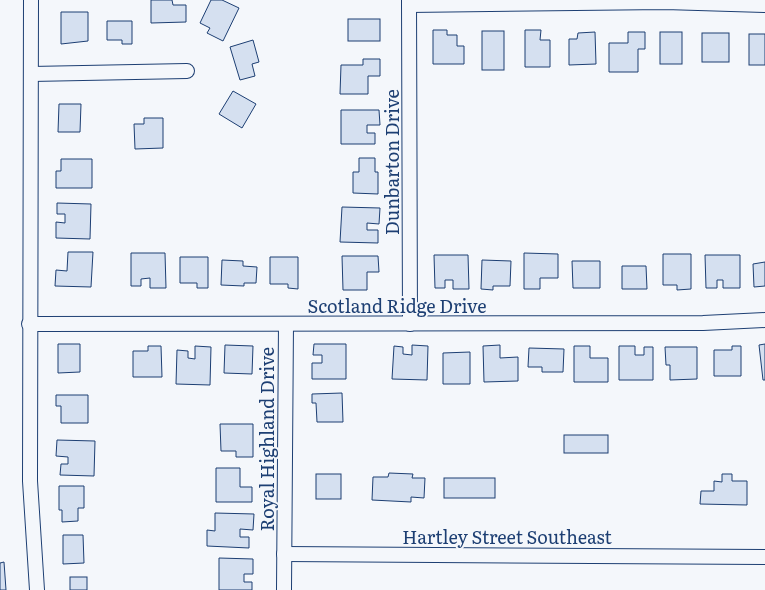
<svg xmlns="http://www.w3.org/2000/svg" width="765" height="590" viewBox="0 0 765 590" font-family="Literata,serif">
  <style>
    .building { fill: #d5e0f0; stroke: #1d3f73 }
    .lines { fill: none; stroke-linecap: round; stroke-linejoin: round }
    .street-casing { stroke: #1d3f73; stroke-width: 16 }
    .street { stroke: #f4f7fb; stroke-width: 14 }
    .labels { text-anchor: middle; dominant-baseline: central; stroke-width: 4; stroke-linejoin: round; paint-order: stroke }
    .street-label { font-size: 18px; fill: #1d3f73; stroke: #f4f7fb }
  </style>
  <rect width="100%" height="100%" fill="#f4f7fb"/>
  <!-- building -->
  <g class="building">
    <polygon points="151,0 172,0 173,5 186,5 186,22 151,23"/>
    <polygon points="211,0 222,0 239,8 223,41 207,33 210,28 200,23"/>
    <polygon points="61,12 88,12 88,41 61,44"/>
    <rect x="348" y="19" width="32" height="22"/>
    <polygon points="107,21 132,21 132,44 122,44 122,40 107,40"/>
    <polygon points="433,30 447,30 447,35 457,35 457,46 464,46 464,64 433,64"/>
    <polygon points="525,30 541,30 540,40 550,40 550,67 525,67"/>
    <rect x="482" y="31" width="22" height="39"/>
    <polygon points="595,32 596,64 569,65 569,39 577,39 578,33"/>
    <polygon points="628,32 645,32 645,49 638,49 638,72 609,72 609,43 628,43"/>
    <rect x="660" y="32" width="22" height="32"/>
    <rect x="702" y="33" width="27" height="29"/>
    <rect x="749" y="34" width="16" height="31"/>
    <polygon points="253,40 259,62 252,64 255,76 240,80 230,47"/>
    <polygon points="363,59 380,59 380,76 368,76 368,94 340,94 341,65 363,65"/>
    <polygon points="233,91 256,104 242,128 219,114"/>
    <polygon points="59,104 81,104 80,132 58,132"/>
    <polygon points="341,110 379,110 380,125 367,125 367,133 375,133 375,144 341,144"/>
    <polygon points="144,118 163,118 163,148 135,149 134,124 144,124"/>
    <polygon points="359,158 375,158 375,172 378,172 378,194 353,193 353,172 359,172"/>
    <polygon points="61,159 92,159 92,188 56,188 56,171 61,171"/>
    <polygon points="57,203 91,204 90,239 56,238 56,222 65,223 65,214 57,214"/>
    <polygon points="342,207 380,208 379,224 367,223 367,230 378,230 378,243 340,242"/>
    <polygon points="68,252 93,252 91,287 55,286 56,270 67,271"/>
    <polygon points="131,253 165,253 166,288 150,288 150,278 141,279 141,286 131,286"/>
    <polygon points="524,253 558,254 558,278 540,278 540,289 524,289"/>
    <polygon points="663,254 691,254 691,289 677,290 677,285 663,285"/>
    <polygon points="434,255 468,255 469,289 453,289 453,280 445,280 445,288 435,288"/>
    <polygon points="705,255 740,255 740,288 723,288 723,280 717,280 717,288 706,288"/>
    <polygon points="342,256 378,256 379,272 367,272 367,290 343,290"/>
    <polygon points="180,257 208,257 208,288 197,288 197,283 180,283"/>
    <polygon points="270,257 298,257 298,289 288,288 288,284 270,284"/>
    <polygon points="222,260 243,261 243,266 257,267 256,283 244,283 244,286 221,285"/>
    <polygon points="482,260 511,261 510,286 493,286 493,290 481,289"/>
    <polygon points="572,261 600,261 600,288 573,288"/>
    <polygon points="765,262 765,286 754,287 753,264"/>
    <polygon points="622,266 646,266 647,289 622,289"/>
    <polygon points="58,344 80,344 80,372 58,373"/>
    <polygon points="314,344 346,344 346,379 312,379 312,363 322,363 322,355 313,355"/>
    <polygon points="765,344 765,380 763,380 759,345"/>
    <polygon points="225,345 253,346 252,374 224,373"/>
    <polygon points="412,345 428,346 427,380 392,379 394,346 403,347 403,354 412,355"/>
    <polygon points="500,345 500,358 518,357 518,381 484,382 483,346"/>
    <polygon points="148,346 161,346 162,377 133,377 133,351 148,351"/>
    <polygon points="195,346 211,347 210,385 176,384 177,350 188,351 188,358 195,359"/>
    <polygon points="574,346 590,346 590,358 608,358 608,382 574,382"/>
    <polygon points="619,346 635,346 635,355 644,355 644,347 653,347 653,380 619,380"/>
    <polygon points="732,346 741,346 741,376 714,376 714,350 732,350"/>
    <polygon points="665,347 697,347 697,379 670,380 670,365 666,365"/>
    <polygon points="529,348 564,349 563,372 542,372 542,367 528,367"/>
    <polygon points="470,352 470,384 443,384 443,353"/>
    <polygon points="342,393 343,422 317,422 316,403 312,403 312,394"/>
    <polygon points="56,395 88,395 88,423 61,423 61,406 56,406"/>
    <polygon points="220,424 253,424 253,457 236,457 236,451 221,451"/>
    <rect x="564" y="435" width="44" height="18"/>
    <polygon points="57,440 95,441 94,476 60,475 61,464 68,464 68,457 56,456"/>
    <polygon points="216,468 240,468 240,487 252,487 252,502 216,502"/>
    <polygon points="389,473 413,474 412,478 425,478 424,498 411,497 411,502 372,500 373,477 388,477"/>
    <rect x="316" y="474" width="25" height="25"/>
    <polygon points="722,474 732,474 732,481 747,481 747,505 700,504 701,491 714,491 714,481 722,482"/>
    <rect x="444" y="478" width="51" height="20"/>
    <polygon points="59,486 84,486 84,508 78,508 78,521 62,522 62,510 59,510"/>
    <polygon points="215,513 254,514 253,530 240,529 240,537 249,537 249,548 207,546 207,530 215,531"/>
    <polygon points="63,535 83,535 84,563 63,564"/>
    <polygon points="219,558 253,559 253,574 244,574 244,582 252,582 252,590 219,590"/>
    <polygon points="4,562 6,590 0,590 0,563"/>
    <rect x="70" y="577" width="17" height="13"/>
  </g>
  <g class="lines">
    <defs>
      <g id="street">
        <polyline points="31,0 30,481 37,590"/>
        <polyline points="409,0 410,324"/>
        <polyline points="409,5 665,2 765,5"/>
        <polyline points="31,74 187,71"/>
        <polyline points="29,324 703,323 765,320"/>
        <polyline points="284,554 765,557"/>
        <polyline points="284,590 286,324"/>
      </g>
    </defs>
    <!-- street casing -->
    <use href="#street" class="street-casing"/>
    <!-- street -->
    <use href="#street" class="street"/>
  </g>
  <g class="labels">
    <!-- street labels -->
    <g class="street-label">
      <text transform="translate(391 162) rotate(-90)">Dunbarton Drive</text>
      <text x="397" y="305">Scotland Ridge Drive</text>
      <text transform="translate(266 439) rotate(-90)">Royal Highland Drive</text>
      <text x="507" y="536">Hartley Street Southeast</text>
    </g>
  </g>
</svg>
